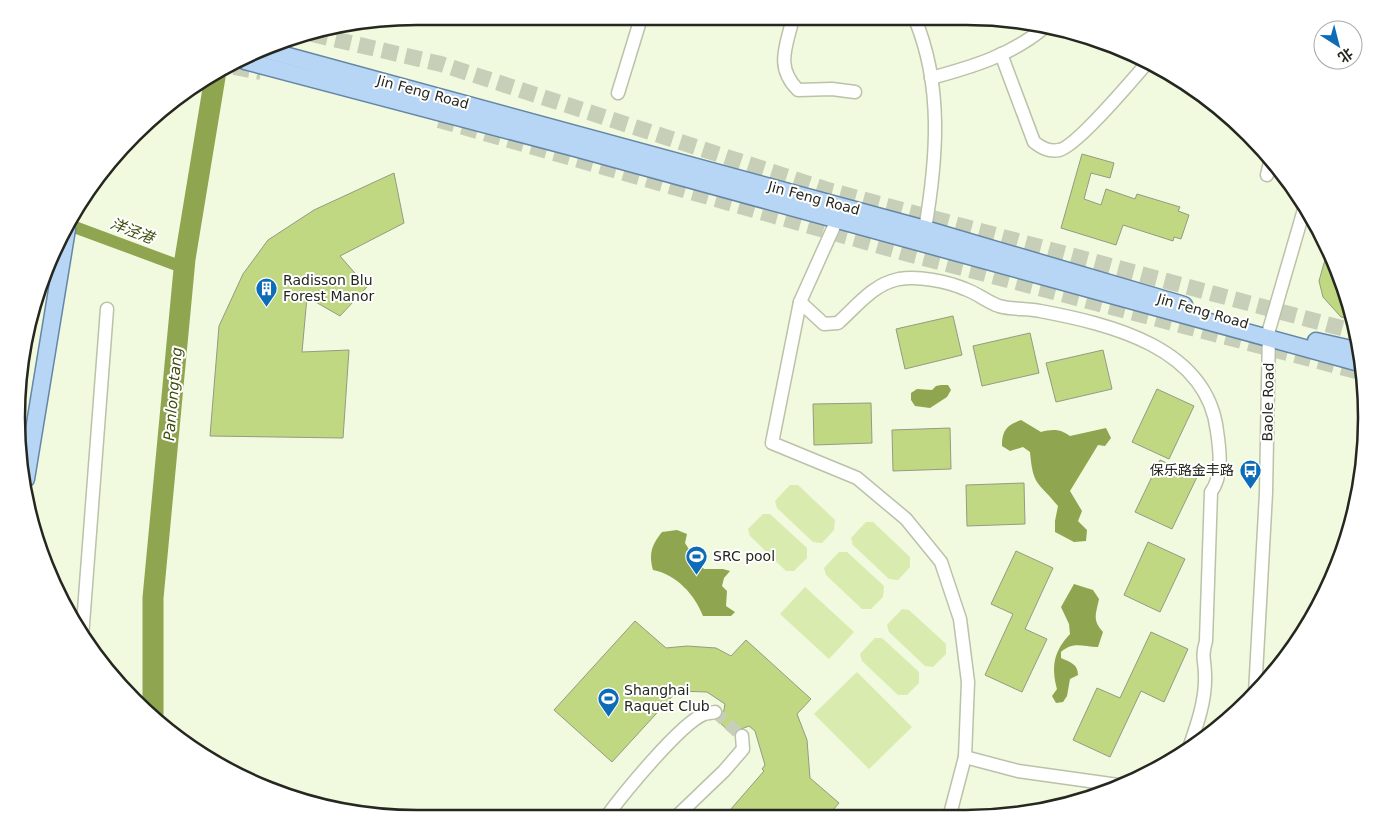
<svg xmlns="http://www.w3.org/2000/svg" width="1383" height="835" viewBox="0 0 1383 835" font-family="'DejaVu Sans','Noto Sans SC',sans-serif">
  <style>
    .green { fill: #d9ebaf }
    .water { fill: #8fa54f }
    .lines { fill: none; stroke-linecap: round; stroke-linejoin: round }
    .canal { stroke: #8fa54f; stroke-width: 12 }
    .river { stroke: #8fa54f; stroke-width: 21 }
    .building { fill: #c0d881; stroke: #949b83 }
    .minor-tunnel { stroke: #c8cfb8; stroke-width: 12; stroke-dasharray: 12 6; stroke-linecap: butt }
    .major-tunnel { stroke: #c8cfb8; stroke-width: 16; stroke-dasharray: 16 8; stroke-linecap: butt }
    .minor-casing { stroke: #bac2a9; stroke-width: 15 }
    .major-casing { stroke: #6586a5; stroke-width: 19 }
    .minor { stroke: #fff; stroke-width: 12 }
    .major { stroke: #b7d5f5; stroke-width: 16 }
    .labels { text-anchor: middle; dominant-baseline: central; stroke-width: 4; stroke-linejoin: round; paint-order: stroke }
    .street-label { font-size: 14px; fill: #25281e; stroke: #fff }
    .poi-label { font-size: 14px; fill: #25281e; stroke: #fff; text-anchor: start }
    .water-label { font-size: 15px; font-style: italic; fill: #3f4d0c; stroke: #fff }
    .rim { fill: none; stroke: #25281e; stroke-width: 2.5 }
  </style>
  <rect width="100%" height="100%" fill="#f1f9df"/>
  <!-- green -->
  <g class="green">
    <polygon points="790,485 798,485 835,520 834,530 822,543 813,542 777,508 775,501"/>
    <polygon points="763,514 770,514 807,548 807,558 794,571 786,571 750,536 748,529"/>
    <polygon points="866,522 873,522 910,557 910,567 898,580 889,579 853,545 851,538"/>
    <polygon points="839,552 847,552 884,586 883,597 871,609 862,609 826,575 824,568"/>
    <polygon points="805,587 854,632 829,659 780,614"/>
    <polygon points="902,609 909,610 946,644 946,654 933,667 925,666 889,632 887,625"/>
    <polygon points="875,638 882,638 919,672 919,683 907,695 898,695 862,661 860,654"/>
    <polygon points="857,672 912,727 869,769 814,714"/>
  </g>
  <!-- water -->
  <g class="water">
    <polygon points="941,385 948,385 951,390 947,397 930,408 915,406 911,400 911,393 917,389 932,390 936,386"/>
    <path d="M1021,420L1041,432C1053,429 1060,429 1070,436L1106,428L1111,438L1105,446L1098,445L1070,491L1082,511L1078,521L1087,530L1086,541L1074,542L1055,532V521L1058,506C1038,481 1033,487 1030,452L1023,447L1010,451L1002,446C1002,430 1007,425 1021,420Z"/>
    <path d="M677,530L687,534L685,543L690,551L695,553L696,561L704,569H723L730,571L724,578L722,586L727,591L726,606L735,612L731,616H703C695,595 676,574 653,570C649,554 651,546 662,532Z"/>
    <path d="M1074,584L1093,590L1099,599C1096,614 1092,620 1103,632L1098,647C1082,647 1074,641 1061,652V658C1070,662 1078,664 1078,675L1070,679L1067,696L1063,702L1056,703L1052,696L1057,689C1051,666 1054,651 1070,634L1069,624L1061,607Z"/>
  </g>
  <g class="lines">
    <!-- canal -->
    <polyline class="canal" points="69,225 185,268"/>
    <!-- river -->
    <polyline class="river" points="153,714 153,598 185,259 215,77"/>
  </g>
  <!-- building -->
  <g class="building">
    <polygon points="1082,154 1114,163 1110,178 1091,173 1084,199 1101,205 1106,189 1135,199 1137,194 1180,207 1178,211 1189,215 1181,239 1174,237 1173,241 1123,225 1116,245 1061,228"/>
    <polygon points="394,173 404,223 340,256 367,287 340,316 307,297 302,352 349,350 343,438 210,436 219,326 243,274 268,240 314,210"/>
    <polygon points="1328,249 1345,288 1353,320 1341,317 1323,297 1319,281"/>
    <polygon points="953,316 962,355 905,369 896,329"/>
    <polygon points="1030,333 1039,373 982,386 973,346"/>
    <polygon points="1103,350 1112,389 1056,402 1046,363"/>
    <polygon points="1157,389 1194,406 1169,459 1132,442"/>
    <polygon points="871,403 872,443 814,445 813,404"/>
    <polygon points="950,428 951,469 893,471 892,430"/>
    <polygon points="1160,460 1197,477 1172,529 1135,512"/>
    <polygon points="1024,483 1025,524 967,526 966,485"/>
    <polygon points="1148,542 1185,559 1160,612 1124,595"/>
    <polygon points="1016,551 1053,568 1025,629 1047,639 1022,692 985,675 1013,614 991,604"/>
    <polygon points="635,621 666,648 687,646 716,648 731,656 746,640 811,699 797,714 807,740 810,778 839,803 827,817 724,817 764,771 762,769 765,765 755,731 749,726 731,733 718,721 723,715 725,704 707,692 677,691 612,762 554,710"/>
    <polygon points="1151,632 1188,649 1164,702 1141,691 1110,757 1073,740 1097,688 1120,698"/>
  </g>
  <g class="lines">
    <!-- minor-tunnel -->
    <polyline class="minor-tunnel" points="715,712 742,736"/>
    <!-- major-tunnel -->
    <g class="major-tunnel">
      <polyline points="312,34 441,64 828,190 1356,332"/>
      <polyline points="234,67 261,72"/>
      <polyline points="439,120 901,252 1364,373"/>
    </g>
    <defs>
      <g id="minor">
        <path d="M793,18C786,47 775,67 798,90L832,89L855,92"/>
        <path d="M915,19C943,86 937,159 925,229"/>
        <path d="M1001,54L1034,142C1042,148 1049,152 1059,150C1076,147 1133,79 1147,63"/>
        <path d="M931,78C972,67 1012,55 1045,27"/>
        <polyline points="618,93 641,18"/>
        <polyline points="1267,175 1271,158"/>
        <polyline points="840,213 800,302 772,443 857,478 906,519 941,562 960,619 968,682 965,757 1018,771 1118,785"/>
        <path d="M800,302L824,324L838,323C857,306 873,284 899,279C919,276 946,281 965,289C977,293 987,302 999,306C1012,310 1027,308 1040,311C1110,324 1207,347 1217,431C1220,451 1223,476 1211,492L1206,641C1201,658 1205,660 1205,675C1206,700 1197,725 1189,748"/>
        <polyline points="82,637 107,309"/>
        <polyline points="1255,693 1266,493 1269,330 1305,206"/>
        <path d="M607,816C623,794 680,724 704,714C707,713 712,713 715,712"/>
        <polyline points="676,817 724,771 743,749 742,736"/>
        <polyline points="949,818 965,757"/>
      </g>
      <g id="major">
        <polyline points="266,50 925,229 1184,305"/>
        <polyline points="245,61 575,148 1363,364"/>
        <polyline points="1316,341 1360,351"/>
        <polyline points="26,479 67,229"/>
      </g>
    </defs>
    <!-- minor casing -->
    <use href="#minor" class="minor-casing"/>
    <!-- major casing -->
    <use href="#major" class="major-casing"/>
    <!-- minor -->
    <use href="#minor" class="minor"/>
    <!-- major -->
    <use href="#major" class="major"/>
  </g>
  <!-- icons -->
  <defs>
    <symbol id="building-pin" viewBox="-11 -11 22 30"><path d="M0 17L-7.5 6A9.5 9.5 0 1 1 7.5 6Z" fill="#0d6cb8" stroke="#fff"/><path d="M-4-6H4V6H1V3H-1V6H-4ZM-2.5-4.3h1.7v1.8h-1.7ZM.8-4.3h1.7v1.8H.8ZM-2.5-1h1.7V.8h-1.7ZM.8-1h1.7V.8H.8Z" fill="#fff"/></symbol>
    <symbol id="bus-pin" viewBox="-11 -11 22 30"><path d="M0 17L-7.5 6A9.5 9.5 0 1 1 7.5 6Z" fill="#0d6cb8" stroke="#fff"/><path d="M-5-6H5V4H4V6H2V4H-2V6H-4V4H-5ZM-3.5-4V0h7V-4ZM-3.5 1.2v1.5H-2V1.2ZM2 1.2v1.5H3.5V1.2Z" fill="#fff"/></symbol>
    <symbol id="stadium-pin" viewBox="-11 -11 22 30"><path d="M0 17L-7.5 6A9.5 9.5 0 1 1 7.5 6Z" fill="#0d6cb8" stroke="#fff"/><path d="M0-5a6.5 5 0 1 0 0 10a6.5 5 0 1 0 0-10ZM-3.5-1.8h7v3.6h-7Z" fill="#fff"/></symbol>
  </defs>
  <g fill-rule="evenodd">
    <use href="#building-pin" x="254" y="276" width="25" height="34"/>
    <use href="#bus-pin" x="1238" y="458" width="25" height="34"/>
    <use href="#stadium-pin" x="684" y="544" width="25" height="34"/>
    <use href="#stadium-pin" x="596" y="686" width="25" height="34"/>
  </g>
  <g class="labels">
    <!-- street labels -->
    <g class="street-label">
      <text transform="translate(423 92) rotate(15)">Jin Feng Road</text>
      <text transform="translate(814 198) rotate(15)">Jin Feng Road</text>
      <text transform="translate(1203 311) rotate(16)">Jin Feng Road</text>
      <text transform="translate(1268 402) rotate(-89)">Baole Road</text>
    </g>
    <!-- poi labels -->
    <g class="poi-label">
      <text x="283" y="280">Radisson Blu<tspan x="283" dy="16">Forest Manor</tspan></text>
      <text x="1234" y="470" text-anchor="end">保乐路金丰路</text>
      <text x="713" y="556">SRC pool</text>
      <text x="624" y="690">Shanghai<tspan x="624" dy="16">Raquet Club</tspan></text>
    </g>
    <!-- water labels -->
    <g class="water-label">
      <text transform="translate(132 231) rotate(21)">洋泾港</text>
      <text transform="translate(173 394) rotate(-85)">Panlongtang</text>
    </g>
  </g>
  <!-- crop -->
  <path d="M0 0H1383V835H0ZM417 25H966A392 392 0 0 1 1358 417V418A392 392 0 0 1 966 810H417A392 392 0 0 1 25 418V417A392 392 0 0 1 417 25Z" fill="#fff" fill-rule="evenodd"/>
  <path class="rim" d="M417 25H966A392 392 0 0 1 1358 417V418A392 392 0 0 1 966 810H417A392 392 0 0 1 25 418V417A392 392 0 0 1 417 25Z"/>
  <!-- north arrow -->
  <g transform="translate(1338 45) rotate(144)"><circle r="24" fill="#ffffff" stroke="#a8a9a5"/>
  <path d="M0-4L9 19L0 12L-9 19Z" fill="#0d6cb8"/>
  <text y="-8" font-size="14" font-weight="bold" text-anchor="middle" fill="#25281e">北</text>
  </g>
</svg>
